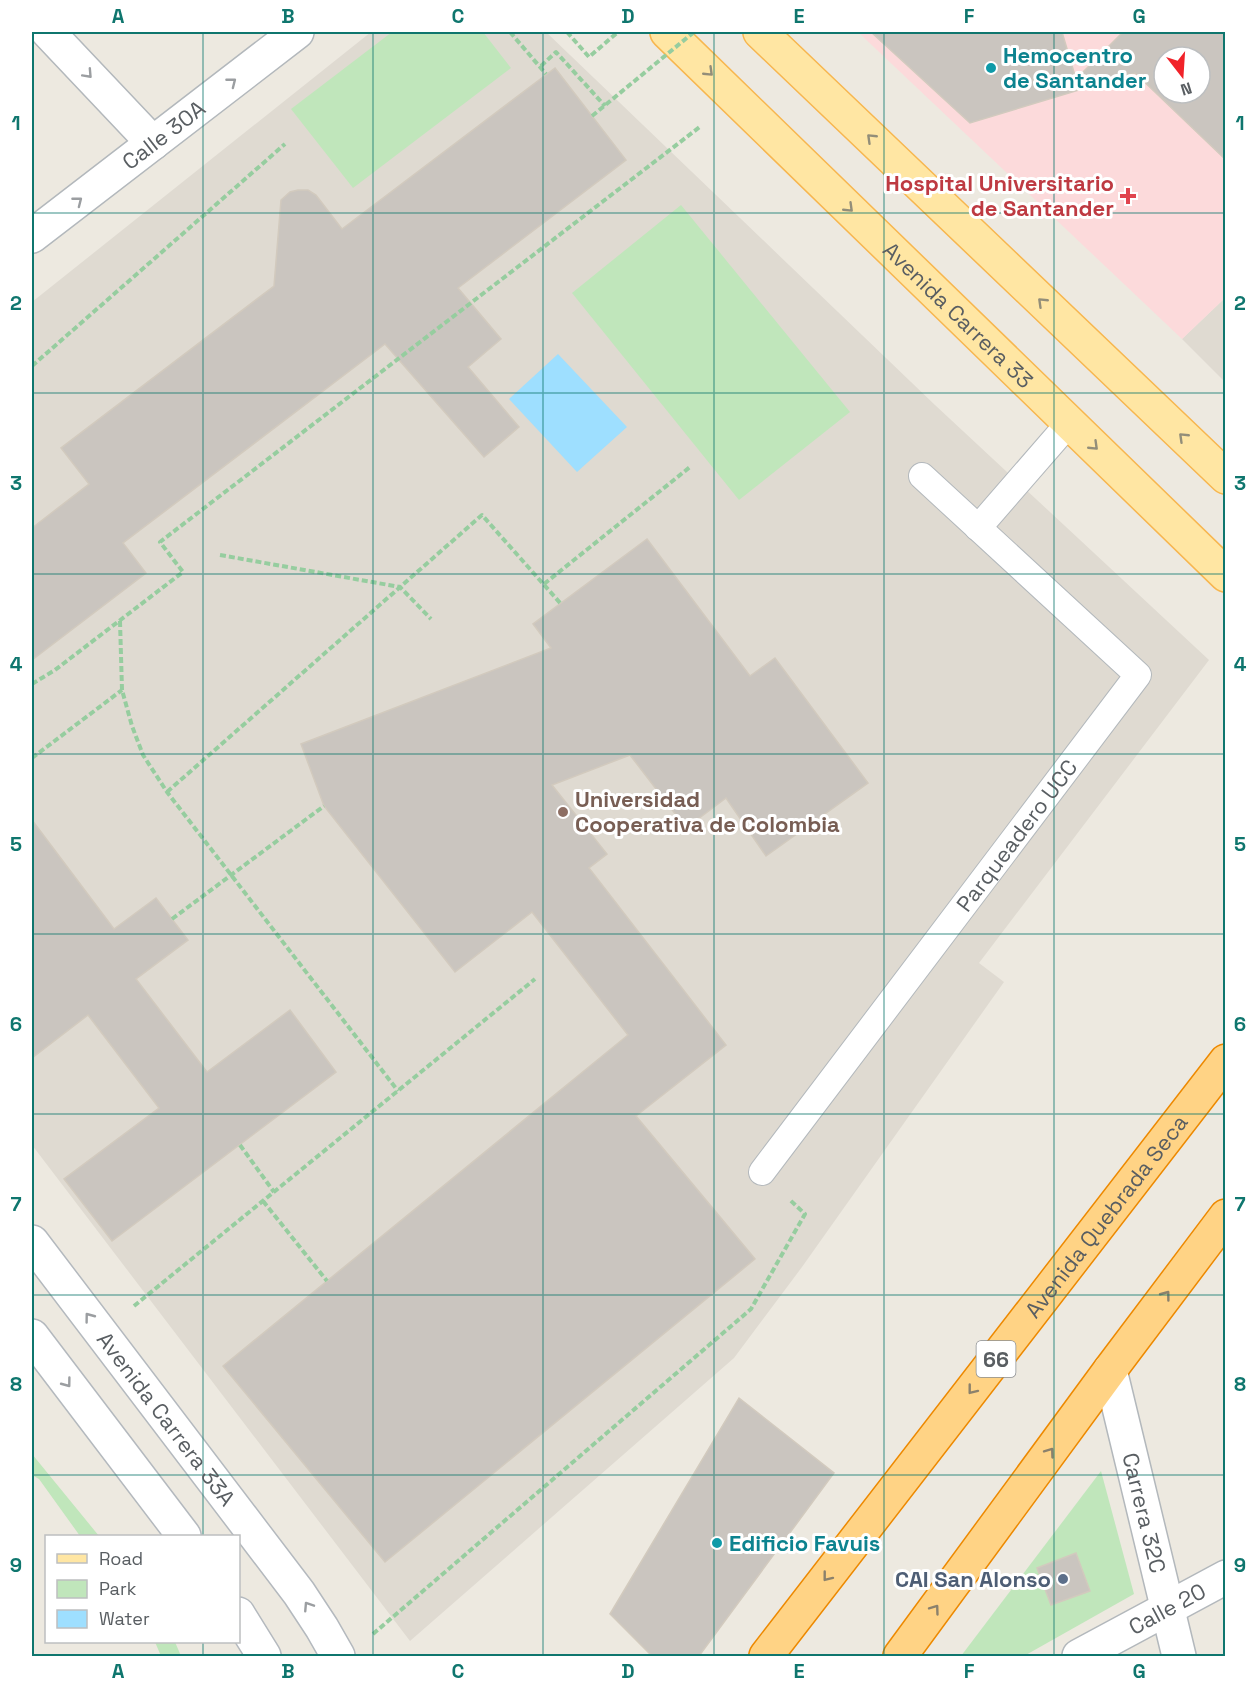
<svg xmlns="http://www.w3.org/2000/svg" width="1257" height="1688" viewBox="0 0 1257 1688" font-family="'Space Grotesk',sans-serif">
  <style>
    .education { fill: #dfdad1 }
    .medical { fill: #fcdadb; fill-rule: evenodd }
    .green { fill: #c0e6bb }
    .water { fill: #9edfff }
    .building { fill: #cac5bf; stroke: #d2cabe; stroke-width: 1.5; fill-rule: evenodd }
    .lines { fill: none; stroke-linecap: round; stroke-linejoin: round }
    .lane-casing { stroke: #b3b8bc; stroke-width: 28 }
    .street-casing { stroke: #b3b8bc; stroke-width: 36 }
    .secondary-casing { stroke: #b4b9be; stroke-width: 36 }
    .primary-casing { stroke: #f7b64f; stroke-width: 36 }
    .highway-casing { stroke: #ed8900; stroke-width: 36 }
    .path { stroke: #96cd9f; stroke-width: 4; stroke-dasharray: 6 3; stroke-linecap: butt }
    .lane { stroke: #fff; stroke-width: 26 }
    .street { stroke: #fff; stroke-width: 33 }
    .secondary { stroke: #fff; stroke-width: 33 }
    .primary { stroke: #ffe6a3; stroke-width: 33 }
    .highway { stroke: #ffd385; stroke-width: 33 }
    .path-bridge { stroke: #96cd9f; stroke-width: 4; stroke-dasharray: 6 3; stroke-linecap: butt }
    .oneway { stroke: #938e79 }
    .oneway2 { stroke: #9b9ea1 }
    .oneway3 { stroke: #8b816c }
    .grid { fill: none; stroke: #0f766e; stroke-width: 1.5; stroke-opacity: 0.55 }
    .culture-dot { fill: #0f9aa8; stroke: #fff; stroke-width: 2 }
    .health-dot { fill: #e0444e; stroke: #fff; stroke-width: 2 }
    .education-dot { fill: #8d6e63; stroke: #fff; stroke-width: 2 }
    .service-dot { fill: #5c6f8a; stroke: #fff; stroke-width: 2 }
    .labels { text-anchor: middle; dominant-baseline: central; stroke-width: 6; stroke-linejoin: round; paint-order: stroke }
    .shield { fill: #fff; stroke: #8b8e91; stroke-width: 1.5 }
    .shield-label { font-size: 21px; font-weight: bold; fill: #595e62 }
    .culture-label { font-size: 22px; font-weight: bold; fill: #0d838f; stroke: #fff; text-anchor: start }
    .street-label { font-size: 22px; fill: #595e62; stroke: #fff }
    .health-label { font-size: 22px; font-weight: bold; fill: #be3a42; stroke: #fff; text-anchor: end }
    .education-label { font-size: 22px; font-weight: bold; fill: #785e54; stroke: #fff; text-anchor: start }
    .service-label { font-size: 22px; font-weight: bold; fill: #4e5e75; stroke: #fff; text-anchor: end }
    .neatline { fill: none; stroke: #0f766e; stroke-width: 2 }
    .grid-label { font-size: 20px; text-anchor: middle; font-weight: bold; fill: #0f766e }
  </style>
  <rect width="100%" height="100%" fill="#ede9e0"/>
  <!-- education -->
  <g class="education">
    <polygon points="371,32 546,32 935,405 1209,660 979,963 1004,982 802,1267 734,1358 410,1641 32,1145 32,302"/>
    <polygon points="1225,298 1225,382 1182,339"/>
  </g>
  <!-- medical -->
  <path class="medical" d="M858,32H1225V298L1182,339ZM1164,57H1200V93H1164Z"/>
  <!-- green -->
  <g class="green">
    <polygon points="392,32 483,32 511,68 353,188 291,109"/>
    <polygon points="681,205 850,412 739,500 572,293"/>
    <polygon points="32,1454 99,1536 80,1536 39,1479 32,1475"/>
    <polygon points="1101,1471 1134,1594 1024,1656 961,1656"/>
    <polygon points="155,1642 175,1642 181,1656 161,1656"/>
  </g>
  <!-- water -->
  <polygon class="water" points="558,354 627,427 577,472 509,399"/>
  <!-- building -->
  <g class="building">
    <path d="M871,32H1062L1076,79L1123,32H1226V160L1135,73L970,123ZM1164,57H1200V93H1164Z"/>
    <polygon points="555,68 626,160 458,288 501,339 468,367 519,427 484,457 385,344 123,543 146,573 32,660 32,528 89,484 61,448 274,286 281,200 290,192 298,190 308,190 316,195 342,229"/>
    <polygon points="647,539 750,676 775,658 868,783 766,856 726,798 686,828 630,755 552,785 607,854 589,868 726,1045 636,1116 755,1259 385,1562 223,1366 628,1035 532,912 455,972 324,806 301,744 551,648 533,624"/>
    <polygon points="32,820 114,929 156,898 188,940 136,979 207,1072 290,1010 336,1072 112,1241 64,1179 159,1108 88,1015 32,1058"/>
    <polygon points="739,1398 834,1473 699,1656 652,1656 610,1614"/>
    <polygon points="1076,1553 1090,1591 1051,1605 1037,1568"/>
  </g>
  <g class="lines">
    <defs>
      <g id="lane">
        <polyline points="978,528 1070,422"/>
        <path id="s1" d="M762,1172L1138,675L922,476"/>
      </g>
      <g id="street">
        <polyline points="48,32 153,143"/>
        <path id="s2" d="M32,236L297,32"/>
        <path id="s3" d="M1110,1370L1179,1656"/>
        <path id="s4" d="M1079,1656L1226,1577"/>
      </g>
      <g id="secondary">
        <path id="s5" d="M32,1242L299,1593L322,1628L338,1656"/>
        <polyline points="32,1336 184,1536"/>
        <polyline points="238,1614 264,1656"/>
      </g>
      <g id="primary">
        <path id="s6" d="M667,32L1226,575"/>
        <polyline points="760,32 1226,477"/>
      </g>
      <g id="highway">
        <path id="s7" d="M766,1656L1226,1061"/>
        <polyline points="900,1656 1110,1370 1226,1216"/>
      </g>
    </defs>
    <!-- lane casing -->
    <use href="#lane" class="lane-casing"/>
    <!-- street casing -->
    <use href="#street" class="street-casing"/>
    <!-- secondary casing -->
    <use href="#secondary" class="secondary-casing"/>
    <!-- primary casing -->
    <use href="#primary" class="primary-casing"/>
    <!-- highway casing -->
    <use href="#highway" class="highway-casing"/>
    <!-- path -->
    <g class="path">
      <polyline points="510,32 546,74"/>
      <polyline points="567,32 589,57 618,32"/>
      <polyline points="541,66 556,52 605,106"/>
      <polyline points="32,366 285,144"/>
      <polyline points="220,555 400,587 431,619"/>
      <polyline points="544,584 690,467"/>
      <polyline points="120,621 122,690 132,726 143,755 167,792 398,1091"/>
      <polyline points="32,684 55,670 183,572 160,542 701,126"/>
      <polyline points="32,758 122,690"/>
      <polyline points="167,792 482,515 561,604"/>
      <polyline points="172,919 324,806"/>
      <polyline points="240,1145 274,1192"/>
      <polyline points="263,1201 327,1281"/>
      <polyline points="134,1306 535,979"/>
      <polyline points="373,1634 751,1309 805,1214 790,1200"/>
    </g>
    <!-- lane -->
    <use href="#lane" class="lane"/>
    <!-- street -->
    <use href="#street" class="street"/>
    <!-- secondary -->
    <use href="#secondary" class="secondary"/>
    <!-- primary -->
    <use href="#primary" class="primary"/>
    <!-- highway -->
    <use href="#highway" class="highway"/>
    <!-- path-bridge -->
    <polyline class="path-bridge" points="592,116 694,32"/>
  </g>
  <!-- one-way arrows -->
  <defs><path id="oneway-chevron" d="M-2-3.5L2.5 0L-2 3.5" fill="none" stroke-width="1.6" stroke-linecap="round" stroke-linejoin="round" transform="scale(1.5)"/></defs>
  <g class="oneway">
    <use href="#oneway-chevron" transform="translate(709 72) rotate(44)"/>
    <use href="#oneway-chevron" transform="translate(871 138) rotate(-136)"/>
    <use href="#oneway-chevron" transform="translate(849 208) rotate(44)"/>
    <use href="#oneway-chevron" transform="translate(1042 302) rotate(-136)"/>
    <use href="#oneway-chevron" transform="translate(1183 437) rotate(-136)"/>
    <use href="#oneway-chevron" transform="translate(1094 446) rotate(44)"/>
  </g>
  <g class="oneway2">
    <use href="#oneway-chevron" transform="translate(88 74) rotate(47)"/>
    <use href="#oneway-chevron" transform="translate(232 82) rotate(-38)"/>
    <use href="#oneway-chevron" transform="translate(78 201) rotate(-38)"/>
    <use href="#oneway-chevron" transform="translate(89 1317) rotate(-127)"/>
    <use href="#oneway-chevron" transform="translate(67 1383) rotate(53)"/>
    <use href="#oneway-chevron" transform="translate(308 1606) rotate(-123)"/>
  </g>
  <g class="oneway3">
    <use href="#oneway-chevron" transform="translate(1166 1295) rotate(-53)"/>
    <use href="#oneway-chevron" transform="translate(972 1390) rotate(128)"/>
    <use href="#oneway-chevron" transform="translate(1050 1452) rotate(-54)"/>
    <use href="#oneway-chevron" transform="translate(827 1577) rotate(128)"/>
    <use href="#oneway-chevron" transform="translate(935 1609) rotate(-54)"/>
  </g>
  <!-- grid -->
  <path class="grid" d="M203,32V1536M373,32V1656M543,32V1656M714,32V1656M884,32V1656M1054,32V1656M32,213H1226M32,393H1226M32,574H1226M32,754H1226M32,934H1226M32,1114H1226M32,1295H1226M32,1475H1226M203,1642V1656"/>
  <!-- markers -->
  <g class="culture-dot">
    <circle cx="991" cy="68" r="6"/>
    <circle cx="717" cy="1543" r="6"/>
  </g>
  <path class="health-dot" d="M1125 187h6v6h6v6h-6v6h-6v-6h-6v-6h6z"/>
  <circle class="education-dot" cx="563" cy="812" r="6"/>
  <circle class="service-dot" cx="1063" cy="1579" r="6"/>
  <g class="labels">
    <!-- shield labels -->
    <rect class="shield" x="976.5" y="1341" width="39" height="36" rx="4.5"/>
    <g class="shield-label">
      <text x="996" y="1359">66</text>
    </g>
    <!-- culture labels -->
    <g class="culture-label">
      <text x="1003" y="55">Hemocentro<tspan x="1003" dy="25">de Santander</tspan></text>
      <text x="729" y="1543">Edificio Favuis</text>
    </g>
    <!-- street labels -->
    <g class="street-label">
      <text stroke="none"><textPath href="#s2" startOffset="166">Calle 30A</textPath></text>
      <text stroke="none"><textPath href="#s6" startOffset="406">Avenida Carrera 33</textPath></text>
      <text stroke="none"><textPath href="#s1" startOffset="422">Parqueadero UCC</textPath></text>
      <text stroke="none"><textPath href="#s7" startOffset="556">Avenida Quebrada Seca</textPath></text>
      <text stroke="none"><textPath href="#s5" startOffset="222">Avenida Carrera 33A</textPath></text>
      <text stroke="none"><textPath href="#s3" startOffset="147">Carrera 32C</textPath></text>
      <text stroke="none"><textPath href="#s4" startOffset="100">Calle 20</textPath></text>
    </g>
    <!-- health labels -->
    <g class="health-label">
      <text x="1114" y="183">Hospital Universitario<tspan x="1114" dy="25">de Santander</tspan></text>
    </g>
    <!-- education labels -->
    <g class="education-label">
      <text x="575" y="799">Universidad<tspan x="575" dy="25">Cooperativa de Colombia</tspan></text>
    </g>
    <!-- service labels -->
    <g class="service-label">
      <text x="1051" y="1579">CAI San Alonso</text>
    </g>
  </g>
  <!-- border -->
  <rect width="1257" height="1688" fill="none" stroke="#ffffff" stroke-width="66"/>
  <!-- legend -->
  <rect x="45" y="1535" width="195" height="108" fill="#ffffff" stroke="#bdbfc0" stroke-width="1.5"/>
  <rect x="57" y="1554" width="30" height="9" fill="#ffe6a3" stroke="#bdbfc0" stroke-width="1.5"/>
  <text x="99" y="1565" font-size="18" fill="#595e62">Road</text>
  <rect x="57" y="1580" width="30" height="18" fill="#c0e6bb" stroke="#bdbfc0" stroke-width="1.5"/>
  <text x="99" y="1595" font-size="18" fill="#595e62">Park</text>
  <rect x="57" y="1610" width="30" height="18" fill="#9edfff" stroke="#bdbfc0" stroke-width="1.5"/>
  <text x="99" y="1625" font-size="18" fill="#595e62">Water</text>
  <!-- north arrow -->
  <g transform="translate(1182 75) rotate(163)"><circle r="28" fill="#ffffff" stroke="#bdbfc0" stroke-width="1.5"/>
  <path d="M0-4.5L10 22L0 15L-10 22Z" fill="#f12229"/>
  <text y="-9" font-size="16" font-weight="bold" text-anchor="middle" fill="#595e62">N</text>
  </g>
  <rect x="33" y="33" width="1191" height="1622" class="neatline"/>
  <g class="grid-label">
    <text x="118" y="23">A</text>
    <text x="288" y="23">B</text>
    <text x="458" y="23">C</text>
    <text x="628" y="23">D</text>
    <text x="799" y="23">E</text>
    <text x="969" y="23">F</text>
    <text x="1139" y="23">G</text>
    <text x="16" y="130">1</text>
    <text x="1240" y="130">1</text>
    <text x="16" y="310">2</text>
    <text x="1240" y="310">2</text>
    <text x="16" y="490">3</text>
    <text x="1240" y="490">3</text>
    <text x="16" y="671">4</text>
    <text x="1240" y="671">4</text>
    <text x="16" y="851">5</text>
    <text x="1240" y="851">5</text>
    <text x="16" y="1031">6</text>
    <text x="1240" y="1031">6</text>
    <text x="16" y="1211">7</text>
    <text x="1240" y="1211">7</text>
    <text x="16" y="1391">8</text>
    <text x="1240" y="1391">8</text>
    <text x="16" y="1572">9</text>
    <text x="1240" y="1572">9</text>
    <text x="118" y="1678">A</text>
    <text x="288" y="1678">B</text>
    <text x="458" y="1678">C</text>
    <text x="628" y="1678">D</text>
    <text x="799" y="1678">E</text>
    <text x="969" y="1678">F</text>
    <text x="1139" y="1678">G</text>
  </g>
</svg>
